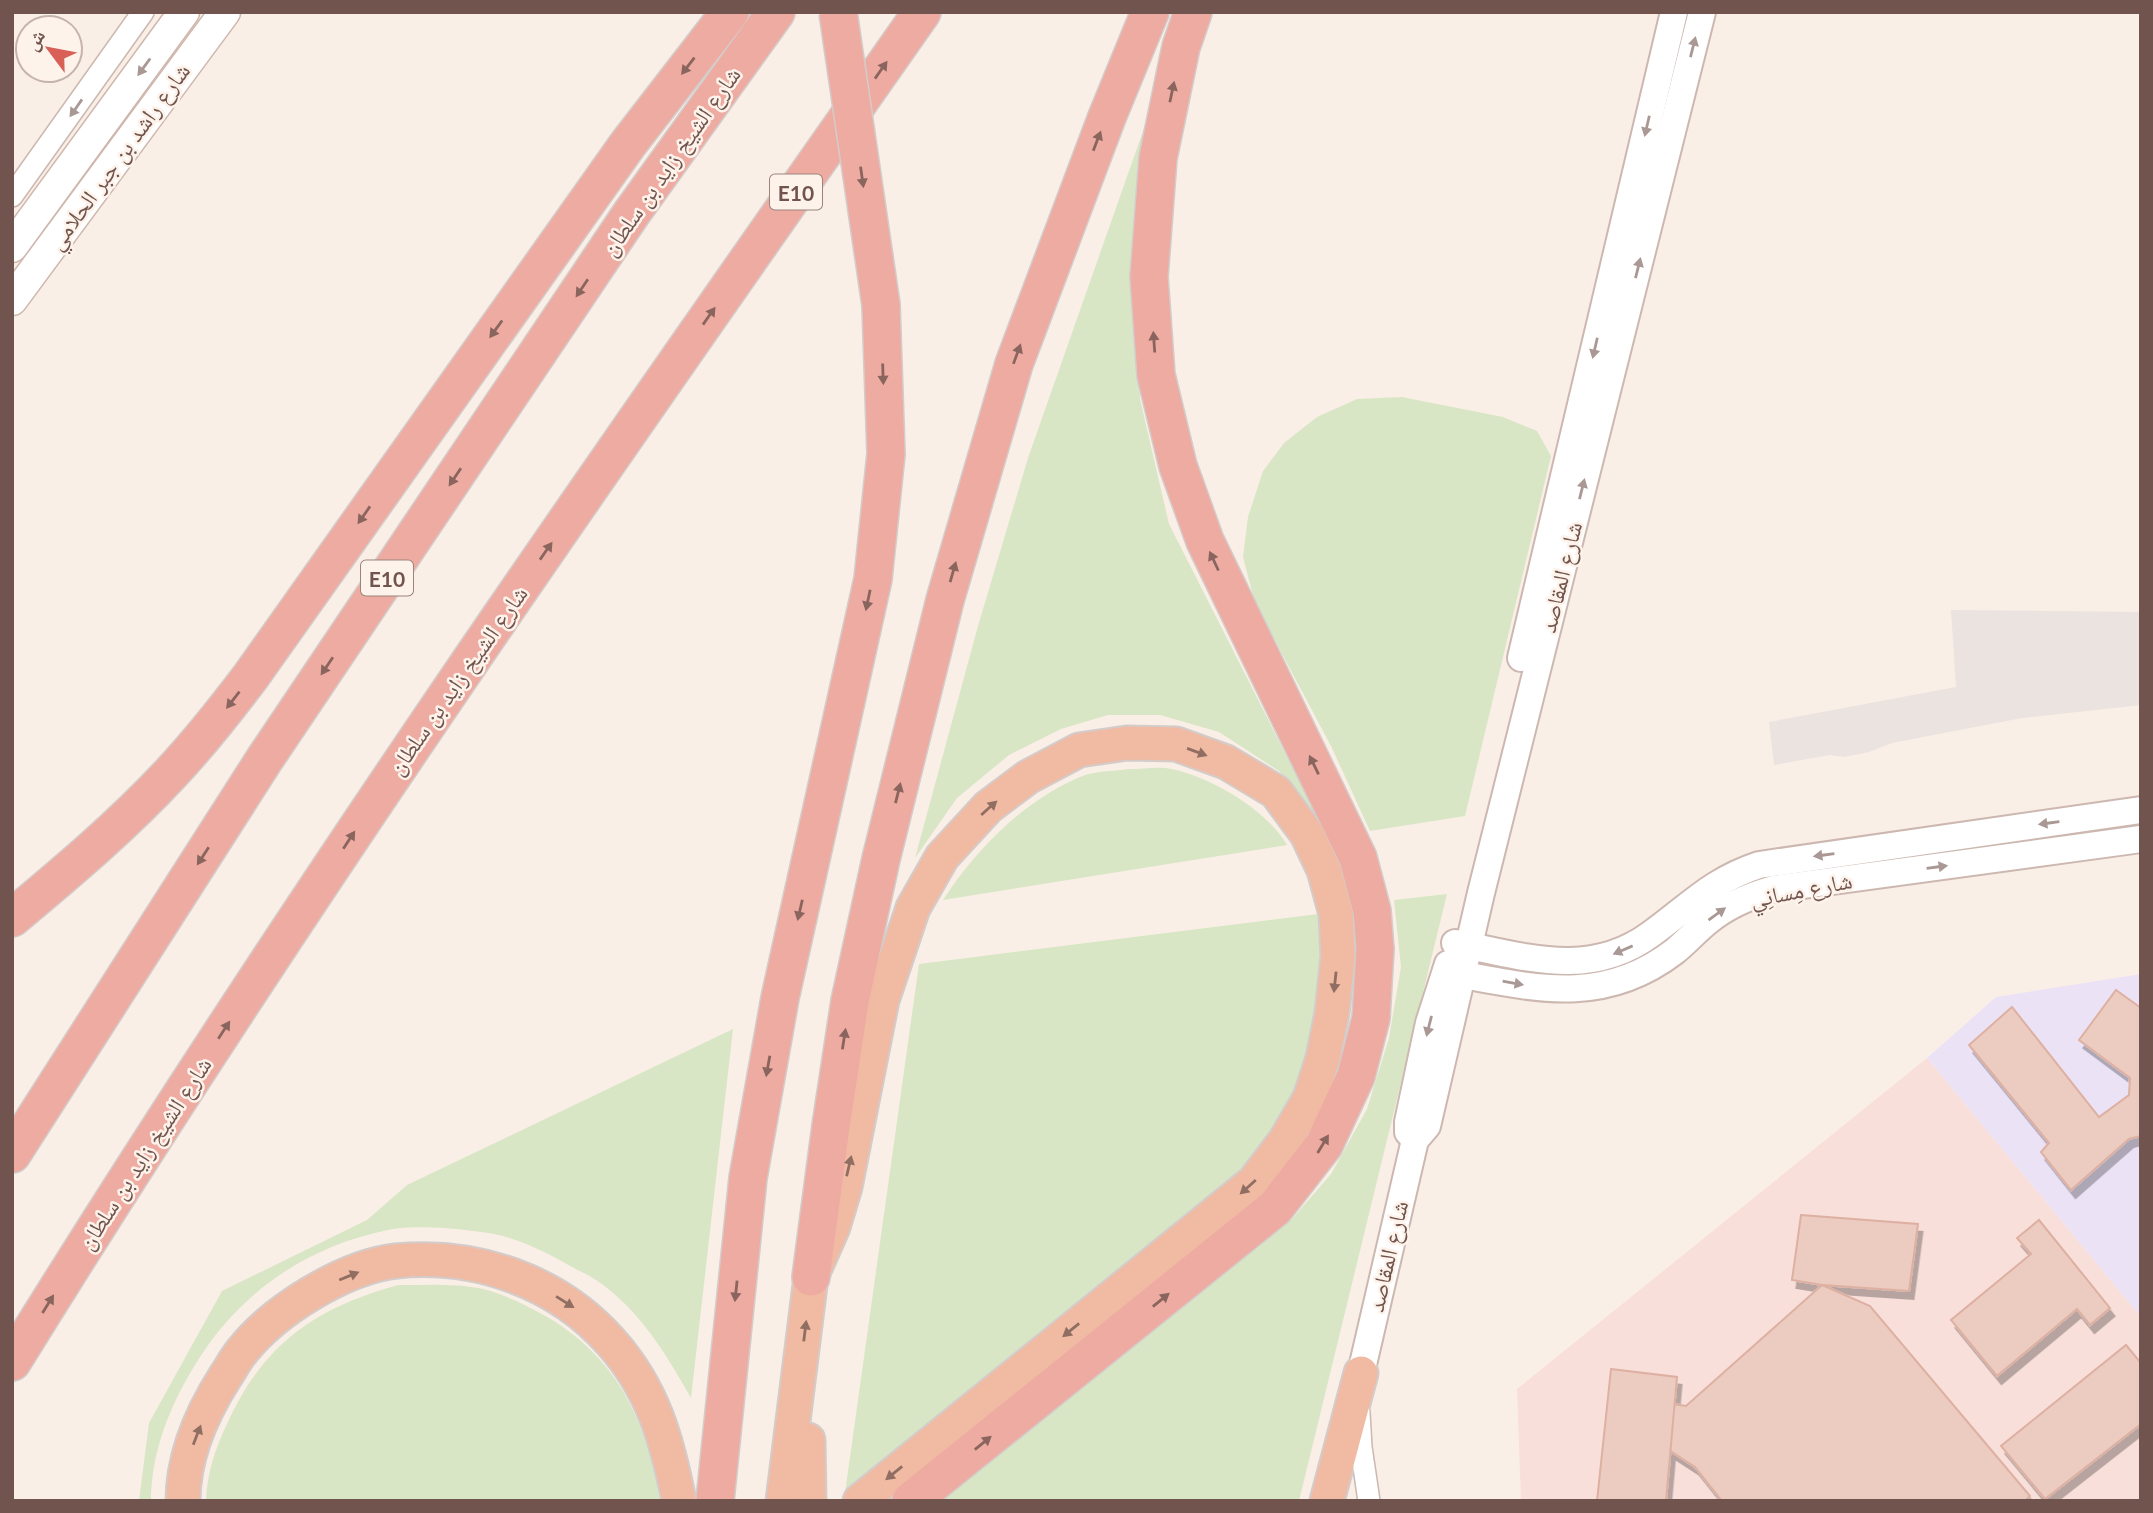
<svg xmlns="http://www.w3.org/2000/svg" width="2153" height="1513" viewBox="0 0 2153 1513" font-family="Lato,'Noto Naskh Arabic',sans-serif">
  <style>
    .commercial { fill: #f9dfda }
    .industrial { fill: #eae3df }
    .education { fill: #ece2f6 }
    .green { fill: #d8e6c5 }
    .building { fill: #eccbc0; stroke: #ddb0a2; stroke-width: 2; filter: url(#shadow) }
    .lines { fill: none; stroke-linecap: round; stroke-linejoin: round }
    .minor-casing { stroke: #ccb8b0; stroke-width: 24 }
    .tertiary-casing { stroke: #ccb8b0; stroke-width: 30 }
    .secondary-casing { stroke: #cfb7ae; stroke-width: 33 }
    .trunk-casing { stroke: #d4ccca; stroke-width: 37 }
    .motorway-casing { stroke: #d4ccca; stroke-width: 40 }
    .minor { stroke: #fff; stroke-width: 21 }
    .tertiary { stroke: #fff; stroke-width: 26 }
    .secondary { stroke: #fff; stroke-width: 30 }
    .trunk { stroke: #f0baa3; stroke-width: 33 }
    .motorway { stroke: #eeaba2; stroke-width: 37 }
    .motorway-bridge-casing { stroke: #d4ccca; stroke-width: 40; stroke-linecap: butt }
    .motorway-bridge { stroke: #eeaba2; stroke-width: 37 }
    .oneway { fill: #a99894 }
    .oneway2 { fill: #89655e }
    .oneway3 { fill: #906e62 }
    .labels { text-anchor: middle; dominant-baseline: central; stroke-width: 5; stroke-linejoin: round; paint-order: stroke }
    .shield { fill: #fdf3eb; stroke: #9a847c; stroke-width: 2 }
    .shield-label { font-size: 21px; font-weight: bold; fill: #70544d }
    .street-label { font-size: 23px; fill: #70544d; stroke: #fdf3eb }
  </style>
  <defs>
    <filter id="shadow"><feDropShadow dx="4.5" dy="8" stdDeviation="0" flood-color="#0004"/></filter>
  </defs>
  <rect width="100%" height="100%" fill="#faefe6"/>
  <!-- commercial -->
  <polygon class="commercial" points="1927,1058 2141,1317 2141,1501 1521,1501 1517,1389"/>
  <!-- industrial -->
  <polygon class="industrial" points="1951,610 2141,612 2141,705 2022,718 1892,743 1869,752 1844,757 1830,755 1774,765 1769,722 1956,687"/>
  <!-- education -->
  <polygon class="education" points="2141,974 2141,1317 1927,1058 1996,997"/>
  <!-- green -->
  <g class="green">
    <polygon points="1148,117 1136,240 1140,399 1169,524 1324,830 1279,771 1219,732 1160,715 1108,715 1061,729 1009,755 957,798 915,858 978,626 1028,458"/>
    <polygon points="1402,397 1503,417 1537,431 1551,456 1465,816 1370,831 1331,746 1255,603 1243,557 1248,517 1263,471 1284,443 1317,417 1357,399"/>
    <path d="M1129,769C1142,769 1159,766 1172,769C1212,778 1266,809 1287,845L943,900C977,848 1026,798 1085,775C1098,771 1115,771 1129,769Z"/>
    <polygon points="1447,894 1299,1501 934,1501 1292,1219 1331,1174 1367,1109 1389,1038 1401,967 1394,900"/>
    <polygon points="1326,913 1330,956 1300,1093 1243,1170 845,1493 919,964"/>
    <path d="M733,1029L691,1398C666,1354 641,1312 599,1282C591,1276 581,1272 572,1267C548,1253 520,1239 494,1234C465,1229 415,1224 388,1230C309,1246 243,1290 200,1357C172,1400 151,1450 151,1501H139L149,1423L222,1291L367,1220L407,1185Z"/>
    <path d="M398,1285C426,1285 456,1283 483,1289C503,1294 524,1304 542,1314C617,1356 646,1419 660,1501H206C207,1473 215,1449 227,1424C263,1344 315,1308 398,1285Z"/>
  </g>
  <!-- building -->
  <g class="building">
    <polygon points="2116,990 2141,1008 2141,1136 2129,1139 2071,1190 2041,1152 2049,1143 1969,1045 2012,1007 2099,1117 2129,1095 2130,1078 2079,1040"/>
    <polygon points="1801,1215 1918,1224 1909,1291 1822,1285 1792,1280"/>
    <polygon points="2039,1220 2110,1308 2090,1325 2077,1309 1997,1376 1951,1320 2031,1254 2017,1238"/>
    <polygon points="1822,1285 1870,1306 2030,1496 2025,1501 1722,1501 1695,1467 1669,1450 1673,1404 1686,1406"/>
    <polygon points="2126,1345 2141,1363 2141,1424 2045,1499 2001,1446"/>
    <polygon points="1611,1369 1677,1377 1666,1501 1597,1501"/>
  </g>
  <g class="lines">
    <defs>
      <g id="minor">
        <polyline points="12,196 143,12"/>
        <polyline points="1359,1413 1361,1447 1369,1501"/>
      </g>
      <g id="tertiary">
        <polyline points="1521,658 1674,12"/>
        <path d="M1455,943C1523,956 1589,980 1651,934C1690,906 1711,881 1759,865L2141,810"/>
        <path d="M1447,972C1531,987 1601,1008 1675,951C1686,942 1696,931 1707,922C1727,905 1749,896 1774,889L2141,839"/>
        <polyline points="1415,1140 1408,1132 1408,1122 1429,1023 1448,964"/>
        <polyline points="1361,1373 1415,1140 1427,1126 1481,893 1702,12"/>
      </g>
      <g id="secondary">
        <polyline points="12,247 184,12"/>
        <polyline points="12,300 225,12"/>
      </g>
      <g id="trunk">
        <polyline points="808,1440 809,1501"/>
        <path d="M183,1501C183,1457 202,1413 225,1377C231,1368 236,1358 243,1350C275,1310 344,1267 396,1261C476,1253 557,1281 611,1342C653,1389 667,1440 679,1501"/>
        <polyline points="783,1501 811,1277 833,1227 845,1187 882,1000 913,908 942,857 988,807 1028,777 1079,750 1127,743 1176,744 1226,762 1276,792 1307,834 1324,870 1336,914 1338,956 1332,1013 1323,1058 1310,1098 1285,1141 1254,1182 860,1501"/>
        <polyline points="1327,1501 1361,1373"/>
      </g>
      <g id="motorway">
        <path d="M12,918C67,872 123,825 172,772C200,742 226,709 251,676L628,144L730,12"/>
        <polyline points="12,1154 264,760 631,214 776,12"/>
        <polyline points="811,1277 831,1126 850,1001 881,859 945,600 1014,364 1107,117 1150,12"/>
        <path d="M12,1362C298,900 610,456 922,12"/>
        <polyline points="715,1501 748,1178 780,998 873,579 886,454 881,305"/>
        <polyline points="911,1501 1275,1208 1324,1145 1356,1076 1371,1018 1375,949 1372,911 1358,858 1205,541 1178,466 1156,375 1149,277 1158,158 1181,47 1193,12"/>
      </g>
    </defs>
    <!-- minor casing -->
    <use href="#minor" class="minor-casing"/>
    <!-- tertiary casing -->
    <use href="#tertiary" class="tertiary-casing"/>
    <!-- secondary casing -->
    <use href="#secondary" class="secondary-casing"/>
    <!-- trunk casing -->
    <use href="#trunk" class="trunk-casing"/>
    <!-- motorway casing -->
    <use href="#motorway" class="motorway-casing"/>
    <!-- minor -->
    <use href="#minor" class="minor"/>
    <!-- tertiary -->
    <use href="#tertiary" class="tertiary"/>
    <!-- secondary -->
    <use href="#secondary" class="secondary"/>
    <!-- trunk -->
    <use href="#trunk" class="trunk"/>
    <!-- motorway -->
    <use href="#motorway" class="motorway"/>
    <defs>
      <polyline id="motorway-bridge" points="838,12 881,305"/>
    </defs>
    <!-- motorway-bridge casing -->
    <use href="#motorway-bridge" class="motorway-bridge-casing"/>
    <!-- motorway-bridge -->
    <use href="#motorway-bridge" class="motorway-bridge"/>
  </g>
  <!-- one-way arrows -->
  <defs><path id="oneway-solid" d="M-6-.8H1V-3.2L6.5 0L1 3.2V.8H-6Z" transform="scale(1.75)"/></defs>
  <g class="oneway">
    <use href="#oneway-solid" transform="translate(1693 47) rotate(-76)"/>
    <use href="#oneway-solid" transform="translate(144 67) rotate(126)"/>
    <use href="#oneway-solid" transform="translate(76 108) rotate(125)"/>
    <use href="#oneway-solid" transform="translate(1647 126) rotate(103)"/>
    <use href="#oneway-solid" transform="translate(1638 268) rotate(-76)"/>
    <use href="#oneway-solid" transform="translate(1595 348) rotate(103)"/>
    <use href="#oneway-solid" transform="translate(1582 489) rotate(-76)"/>
    <use href="#oneway-solid" transform="translate(2049 823) rotate(172)"/>
    <use href="#oneway-solid" transform="translate(1824 855) rotate(172)"/>
    <use href="#oneway-solid" transform="translate(1937 867) rotate(-8)"/>
    <use href="#oneway-solid" transform="translate(1717 914) rotate(-36)"/>
    <use href="#oneway-solid" transform="translate(1623 950) rotate(157)"/>
    <use href="#oneway-solid" transform="translate(1513 983) rotate(10)"/>
    <use href="#oneway-solid" transform="translate(1429 1026) rotate(104)"/>
  </g>
  <g class="oneway2">
    <use href="#oneway-solid" transform="translate(688 66) rotate(128)"/>
    <use href="#oneway-solid" transform="translate(881 70) rotate(-55)"/>
    <use href="#oneway-solid" transform="translate(1172 92) rotate(-78)"/>
    <use href="#oneway-solid" transform="translate(1097 141) rotate(-69)"/>
    <use href="#oneway-solid" transform="translate(862 177) rotate(82)"/>
    <use href="#oneway-solid" transform="translate(582 288) rotate(124)"/>
    <use href="#oneway-solid" transform="translate(709 316) rotate(-55)"/>
    <use href="#oneway-solid" transform="translate(496 329) rotate(126)"/>
    <use href="#oneway-solid" transform="translate(1154 342) rotate(-94)"/>
    <use href="#oneway-solid" transform="translate(1017 354) rotate(-70)"/>
    <use href="#oneway-solid" transform="translate(883 374) rotate(88)"/>
    <use href="#oneway-solid" transform="translate(455 477) rotate(124)"/>
    <use href="#oneway-solid" transform="translate(364 515) rotate(125)"/>
    <use href="#oneway-solid" transform="translate(546 551) rotate(-55)"/>
    <use href="#oneway-solid" transform="translate(1214 561) rotate(-115)"/>
    <use href="#oneway-solid" transform="translate(953 572) rotate(-74)"/>
    <use href="#oneway-solid" transform="translate(868 600) rotate(102)"/>
    <use href="#oneway-solid" transform="translate(327 666) rotate(124)"/>
    <use href="#oneway-solid" transform="translate(233 700) rotate(128)"/>
    <use href="#oneway-solid" transform="translate(1314 765) rotate(-116)"/>
    <use href="#oneway-solid" transform="translate(898 793) rotate(-76)"/>
    <use href="#oneway-solid" transform="translate(349 840) rotate(-57)"/>
    <use href="#oneway-solid" transform="translate(203 856) rotate(123)"/>
    <use href="#oneway-solid" transform="translate(800 910) rotate(103)"/>
    <use href="#oneway-solid" transform="translate(224 1030) rotate(-57)"/>
    <use href="#oneway-solid" transform="translate(844 1039) rotate(-81)"/>
    <use href="#oneway-solid" transform="translate(768 1066) rotate(100)"/>
    <use href="#oneway-solid" transform="translate(1323 1144) rotate(-59)"/>
    <use href="#oneway-solid" transform="translate(736 1291) rotate(96)"/>
    <use href="#oneway-solid" transform="translate(1161 1300) rotate(-39)"/>
    <use href="#oneway-solid" transform="translate(48 1304) rotate(-58)"/>
    <use href="#oneway-solid" transform="translate(983 1443) rotate(-39)"/>
  </g>
  <g class="oneway3">
    <use href="#oneway-solid" transform="translate(1197 752) rotate(20)"/>
    <use href="#oneway-solid" transform="translate(989 808) rotate(-42)"/>
    <use href="#oneway-solid" transform="translate(1335 982) rotate(96)"/>
    <use href="#oneway-solid" transform="translate(849 1166) rotate(-77)"/>
    <use href="#oneway-solid" transform="translate(1248 1187) rotate(138)"/>
    <use href="#oneway-solid" transform="translate(349 1276) rotate(-22)"/>
    <use href="#oneway-solid" transform="translate(565 1302) rotate(32)"/>
    <use href="#oneway-solid" transform="translate(1071 1330) rotate(141)"/>
    <use href="#oneway-solid" transform="translate(805 1331) rotate(-83)"/>
    <use href="#oneway-solid" transform="translate(197 1435) rotate(-69)"/>
    <use href="#oneway-solid" transform="translate(894 1473) rotate(141)"/>
  </g>
  <g class="labels">
    <!-- shield labels -->
    <g class="shield">
      <rect x="770" y="174.5" width="52" height="35" rx="5"/>
      <rect x="361" y="560.5" width="52" height="35" rx="5"/>
    </g>
    <g class="shield-label">
      <text x="796" y="192">E10</text>
      <text x="387" y="578">E10</text>
    </g>
    <!-- street labels -->
    <g class="street-label">
      <text transform="translate(118 156) rotate(-54)">شارع راشد بن جبر الحلامي</text>
      <text transform="translate(670 161) rotate(-55)">شارع الشيخ زايد بن سلطان</text>
      <text transform="translate(1560 577) rotate(-76)">شارع المقاصد</text>
      <text transform="translate(457 680) rotate(-55)">شارع الشيخ زايد بن سلطان</text>
      <text transform="translate(1801 889) rotate(-11)">شارع مِسانِي</text>
      <text transform="translate(144 1153) rotate(-57)">شارع الشيخ زايد بن سلطان</text>
      <text transform="translate(1387 1256) rotate(-77)">شارع المقاصد</text>
    </g>
  </g>
  <!-- border -->
  <rect width="2153" height="1513" fill="none" stroke="#70544d" stroke-width="28"/>
  <!-- north arrow -->
  <g transform="translate(49 49) rotate(302)"><circle r="33" fill="#fdf3eb" stroke="#c5b3ac" stroke-width="2"/>
  <path d="M0-5L12 26L0 18L-12 26Z" fill="#d86057"/>
  <text y="-10" font-size="19" font-weight="bold" text-anchor="middle" fill="#70544d">ش</text>
  </g>
</svg>
